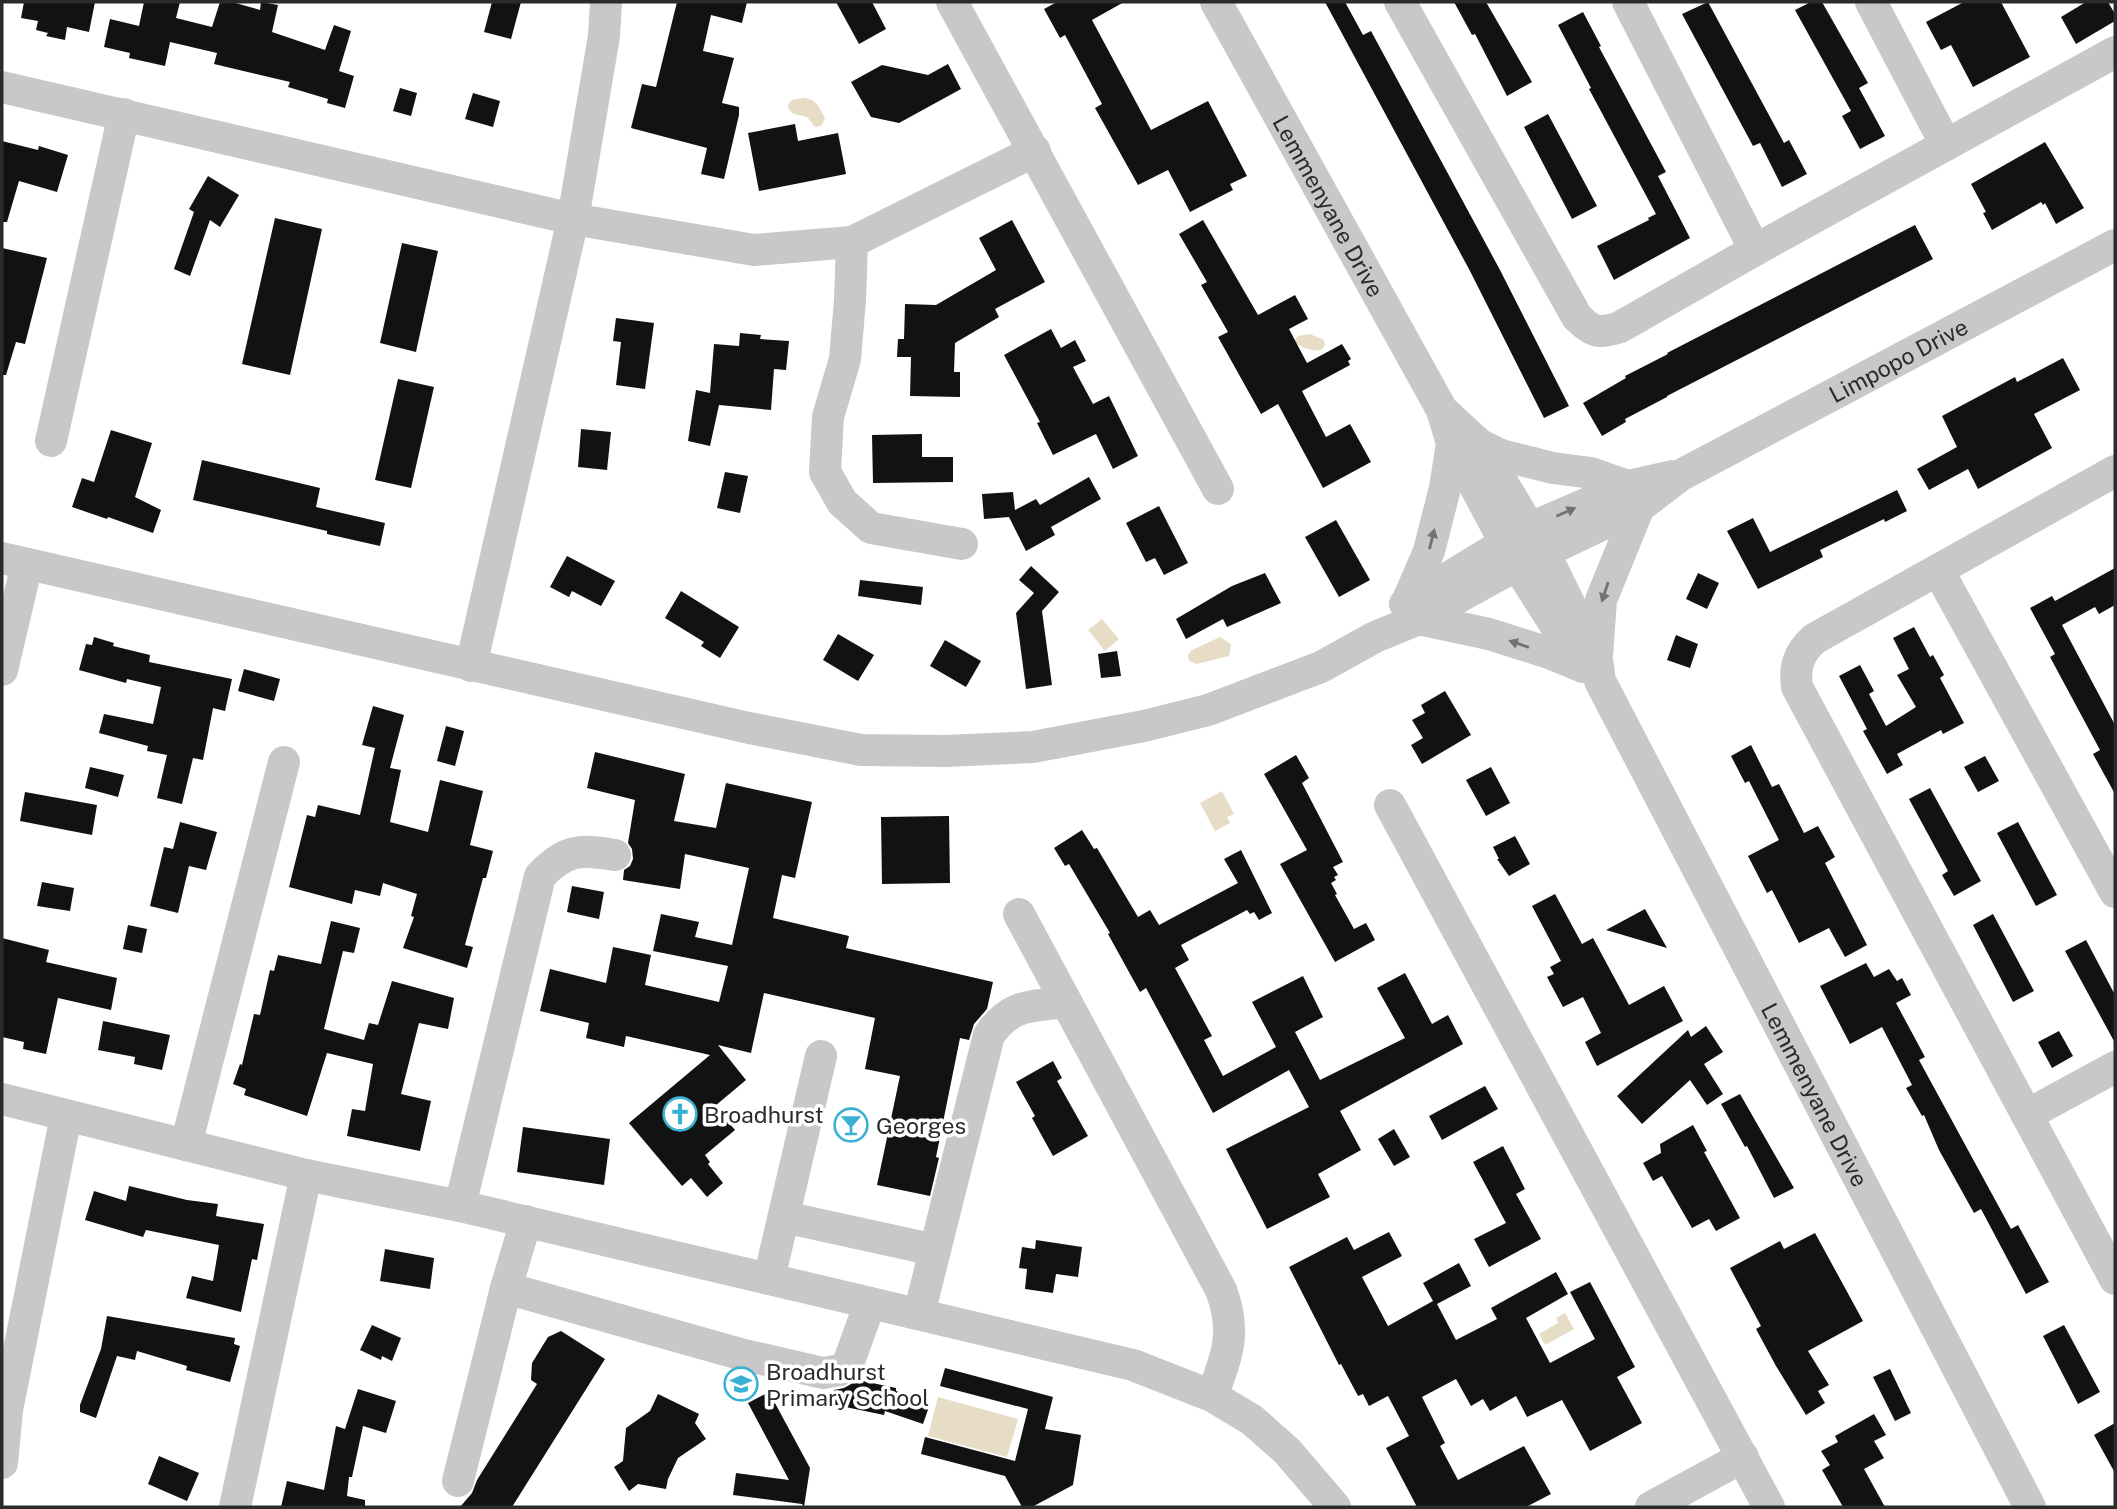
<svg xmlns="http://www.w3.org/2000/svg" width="2117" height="1509" viewBox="0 0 2117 1509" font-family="'Public Sans',sans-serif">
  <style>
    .water { fill: #e7ddc7 }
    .building { fill: #121212 }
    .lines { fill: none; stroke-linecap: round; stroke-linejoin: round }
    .minor { stroke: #c8c8c8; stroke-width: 32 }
    .oneway { fill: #727272 }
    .labels { text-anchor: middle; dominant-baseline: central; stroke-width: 7; stroke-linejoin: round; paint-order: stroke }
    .street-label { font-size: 23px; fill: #2b2b2b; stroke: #fff }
    .poi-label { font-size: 23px; fill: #2b2b2b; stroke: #fff; text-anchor: start }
  </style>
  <rect width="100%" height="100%" fill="#fff"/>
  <!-- water -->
  <g class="water">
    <path d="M804,98C817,99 820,109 825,118L821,126L815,127L807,117L794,114L789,110L788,105L792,100Z"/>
    <path d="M1310,334L1324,340L1325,345L1321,350C1314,352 1298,347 1294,341L1298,336Z"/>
    <polygon points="1102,619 1119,639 1105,651 1088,630"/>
    <polygon points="1220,637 1231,644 1229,656 1197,664 1189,661 1188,655 1192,650"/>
    <polygon points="1222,791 1234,814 1227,817 1230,823 1215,831 1200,803"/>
    <polygon points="1565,1313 1574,1329 1545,1345 1539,1334 1558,1323 1556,1318"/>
    <polygon points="938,1397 1018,1419 1007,1457 928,1436"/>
  </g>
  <!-- building -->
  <g class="building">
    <polygon points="24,2 95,2 89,32 67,27 65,40 46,36 48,33 36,30 38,21 21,18"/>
    <polygon points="144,2 180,2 176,18 212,27 220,2 232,2 260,10 261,2 278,5 272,32 325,50 334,25 351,31 339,71 354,76 345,108 327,103 328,99 288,87 290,82 214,64 217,53 170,42 165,66 129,58 130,53 104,47 110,19 139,26"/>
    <polygon points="492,2 521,2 511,39 484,32"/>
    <polygon points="677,2 747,2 742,23 711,15 703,51 734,58 722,103 739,107 739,115 724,179 701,174 707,148 631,128 642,84 656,87"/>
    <polygon points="836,2 872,2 886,29 859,44"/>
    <polygon points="1057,2 1124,2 1092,20 1151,130 1208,101 1247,176 1230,184 1233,190 1190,212 1168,170 1138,185 1095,108 1102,104 1065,35 1060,38 1044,9"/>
    <polygon points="1325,2 1345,2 1363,35 1371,31 1500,270 1569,406 1544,418 1470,271"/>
    <polygon points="1454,2 1486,2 1532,82 1507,96 1475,34 1472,35"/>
    <polygon points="1708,2 1784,143 1789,140 1807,174 1782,187 1760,143 1753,146 1682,14"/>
    <polygon points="1811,2 1822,2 1868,83 1859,88 1885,136 1860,149 1842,116 1851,111 1795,10"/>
    <polygon points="1964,2 2001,2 2030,57 1973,87 1951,45 1941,50 1926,22"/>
    <polygon points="2086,2 2108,2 2115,14 2115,21 2076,44 2061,17"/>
    <polygon points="1583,12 1601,46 1599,47 1666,172 1658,176 1690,238 1614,280 1597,246 1649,220 1648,218 1656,214 1589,89 1591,88 1558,25"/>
    <polygon points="948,64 961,89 899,123 871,117 851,82 882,65 928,75"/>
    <polygon points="400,88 417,93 411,116 393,111"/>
    <polygon points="473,93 500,101 493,127 465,119"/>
    <polygon points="1548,114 1597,206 1572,219 1524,127"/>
    <polygon points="795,124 798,141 838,133 846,174 759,191 748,133"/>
    <polygon points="2,141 38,150 39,146 68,155 57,192 19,181 7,222 2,222"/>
    <polygon points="2045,142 2084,208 2056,224 2045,203 2043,205 2041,202 1992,230 1983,213 1986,212 1971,184"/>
    <polygon points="208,176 239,195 220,227 210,220 190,276 174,269 194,212 189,209"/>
    <polygon points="275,218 322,229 290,375 242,364"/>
    <polygon points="1012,220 1045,282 995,309 999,317 955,343 954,372 960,372 960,397 910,396 911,357 897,357 898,339 904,339 905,304 936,305 996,270 979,238"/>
    <polygon points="1203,220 1258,315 1295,295 1308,319 1289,329 1307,363 1342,344 1351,359 1348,361 1350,365 1302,391 1326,437 1350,424 1371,462 1323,488 1278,404 1261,414 1218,337 1228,332 1201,285 1207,282 1179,234"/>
    <polygon points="1915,225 1933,259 1667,396 1667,397 1625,419 1626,422 1602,436 1583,403 1626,378 1625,376 1668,354 1667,353"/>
    <polygon points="402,243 438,251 416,352 380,343"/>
    <polygon points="2,248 47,258 25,344 16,342 6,375 2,375"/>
    <polygon points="616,318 654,323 645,389 616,385 621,342 613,341"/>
    <polygon points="1051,329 1061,348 1075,340 1086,361 1073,367 1093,404 1109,396 1138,456 1113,469 1096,434 1053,455 1037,423 1040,422 1004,355"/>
    <polygon points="740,333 761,335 760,339 789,341 786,370 774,369 771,410 719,405 710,446 688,441 696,390 710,393 714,344 739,346"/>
    <polygon points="2063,358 2080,390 2034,414 2052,448 1978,489 1968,469 1929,490 1917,469 1957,447 1942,416 2015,377 2017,382"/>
    <polygon points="398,379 434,387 411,488 375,480"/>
    <polygon points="581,429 611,432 607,470 578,467"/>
    <polygon points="111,430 152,443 135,497 161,510 153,533 108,517 107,519 72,507 82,478 94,482"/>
    <polygon points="922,434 922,457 953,457 953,482 873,483 872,435"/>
    <polygon points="202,460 320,488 316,507 385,523 380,546 327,534 327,531 193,500"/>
    <polygon points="725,472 748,476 740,513 717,508"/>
    <polygon points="1089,477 1101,499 1051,527 1055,535 1026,551 1009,517 984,519 982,494 1013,492 1015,510 1036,499 1040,505"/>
    <polygon points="1897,490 1907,511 1885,522 1884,519 1820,550 1823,557 1758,589 1727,531 1753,518 1770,552"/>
    <polygon points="1159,506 1188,563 1164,575 1155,558 1146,562 1126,523"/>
    <polygon points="1336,520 1370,580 1339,597 1305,537"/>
    <polygon points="567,556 615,581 601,606 572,591 569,597 550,587"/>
    <polygon points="1031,566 1059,592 1042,611 1052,685 1026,689 1016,613 1034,593 1019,580"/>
    <polygon points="2115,568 2115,605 2099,614 2095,607 2062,625 2115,725 2115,794 2093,754 2100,750 2050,657 2055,654 2030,608 2052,596 2055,601"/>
    <polygon points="1265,573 1281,603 1227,627 1223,619 1186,639 1176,619 1232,586"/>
    <polygon points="1698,573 1719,583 1707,609 1686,599"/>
    <polygon points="860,580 923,587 921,605 858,596"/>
    <polygon points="681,591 739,627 720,658 701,646 704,642 665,618"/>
    <polygon points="1914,627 1930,657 1933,655 1944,675 1940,678 1964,723 1943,734 1941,730 1897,754 1903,765 1887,774 1863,731 1867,729 1839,676 1860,665 1874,691 1869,694 1886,726 1916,707 1897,675 1909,669 1893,638"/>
    <polygon points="838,634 874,655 858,681 823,660"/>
    <polygon points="1676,635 1698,644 1690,668 1667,660"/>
    <polygon points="94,637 114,643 113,646 150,655 149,662 232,679 225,711 213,708 203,760 193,758 182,804 157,798 167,755 147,751 148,746 99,733 104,714 153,724 161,687 127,679 126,683 79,670 86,644 92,645"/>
    <polygon points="945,640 981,661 966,687 930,666"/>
    <polygon points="1117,651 1121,676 1101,678 1098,654"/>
    <polygon points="244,669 280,679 274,701 238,691"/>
    <polygon points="1445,691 1471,735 1422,764 1411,745 1423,738 1412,720 1425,713 1421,705"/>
    <polygon points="373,706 404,715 390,768 401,770 390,822 428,832 440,780 483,791 470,845 493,851 486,878 483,878 465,945 473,947 467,968 403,948 414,917 411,916 417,894 383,883 380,896 355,890 352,904 289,887 307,815 315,817 318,805 360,815 375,748 362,745"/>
    <polygon points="446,726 464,731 455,766 437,761"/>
    <polygon points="1751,745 1772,787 1779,784 1804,833 1818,826 1835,857 1825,863 1867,945 1845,957 1829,928 1799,943 1772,890 1767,893 1748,856 1779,840 1749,781 1745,783 1731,756"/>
    <polygon points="595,752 685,774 674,821 716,828 726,783 812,802 795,878 782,875 773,918 849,936 846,948 993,982 987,1009 974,1024 969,1040 960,1038 936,1157 939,1158 930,1196 877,1185 900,1076 865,1069 875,1018 764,993 751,1053 718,1045 746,1080 715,1106 735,1130 705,1155 710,1162 708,1164 723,1183 707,1197 691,1178 682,1186 629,1123 710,1055 626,1036 624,1047 586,1038 589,1023 540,1011 550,969 606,983 613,947 651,955 645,985 719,1002 728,966 653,951 661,914 699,922 695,937 732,945 749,868 685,854 680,889 623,880 624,870 630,866 633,859 632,849 628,843 635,800 587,788"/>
    <polygon points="1296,755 1309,778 1302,783 1343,862 1333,867 1338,875 1334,877 1336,880 1331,883 1337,894 1335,895 1354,929 1366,923 1375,940 1335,962 1280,864 1307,850 1264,774"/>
    <polygon points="1985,756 1999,781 1978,792 1964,767"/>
    <polygon points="90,767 124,775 118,797 85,788"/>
    <polygon points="1491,767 1510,803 1486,816 1466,780"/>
    <polygon points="1930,788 1981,881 1954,896 1942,875 1948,871 1909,799"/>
    <polygon points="25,792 97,805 92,835 20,821"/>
    <polygon points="949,816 950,883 882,884 881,817"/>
    <polygon points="180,822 217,832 206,870 189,866 178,913 150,906 164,847 173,849"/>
    <polygon points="2018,822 2057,895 2036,906 1997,833"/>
    <polygon points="1082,830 1094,849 1097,848 1138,917 1150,910 1159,925 1238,883 1224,859 1241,850 1272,913 1259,920 1254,912 1250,914 1247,910 1181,945 1189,960 1175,968 1212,1036 1204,1040 1223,1076 1276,1047 1252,1002 1303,976 1323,1017 1295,1032 1320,1080 1405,1038 1377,988 1405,973 1432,1024 1448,1015 1463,1044 1340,1111 1361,1150 1318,1174 1330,1197 1267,1229 1226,1149 1309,1107 1289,1070 1213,1113 1146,988 1140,992 1108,934 1110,933 1069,864 1065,866 1054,848"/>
    <polygon points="1515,836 1530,864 1509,876 1497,859 1499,859 1493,847"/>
    <polygon points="42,882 74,888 70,911 37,906"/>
    <polygon points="572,886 604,892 599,919 567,912"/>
    <polygon points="1555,894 1582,944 1593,938 1629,1005 1664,986 1683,1021 1597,1066 1585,1042 1601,1033 1583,997 1563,1007 1547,977 1554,974 1550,967 1561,961 1532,906"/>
    <polygon points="1645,909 1667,948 1606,930"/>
    <polygon points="1993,914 2034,991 2013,1002 1973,925"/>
    <polygon points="331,921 360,928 354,953 343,951 324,1029 364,1040 369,1023 378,1025 392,981 454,998 448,1029 419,1023 401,1094 431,1101 420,1151 347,1136 352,1109 365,1111 373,1064 327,1053 307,1116 244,1095 246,1089 233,1084 240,1064 242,1065 254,1014 260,1015 270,970 274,971 278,955 321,964"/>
    <polygon points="128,925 147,929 142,953 123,949"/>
    <polygon points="2,938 49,950 46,962 117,978 111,1010 58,998 46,1054 23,1049 24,1042 2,1037"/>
    <polygon points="2086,940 2115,995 2115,1043 2065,951"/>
    <polygon points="1866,963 1874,977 1889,969 1897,981 1902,978 1911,995 1896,1003 1925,1057 1919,1060 2011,1229 2018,1225 2049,1282 2026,1294 1981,1209 1974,1213 1939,1150 1924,1115 1922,1116 1906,1088 1912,1085 1882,1027 1850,1044 1820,986"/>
    <polygon points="103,1021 170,1035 162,1070 134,1064 135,1057 98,1050"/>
    <polygon points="1706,1026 1723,1052 1704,1064 1723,1094 1707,1105 1690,1080 1642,1124 1617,1096 1688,1030 1691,1037"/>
    <polygon points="2059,1031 2073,1056 2052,1068 2038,1042"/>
    <polygon points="1053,1061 1062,1078 1057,1081 1088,1136 1053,1156 1032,1118 1035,1116 1016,1082"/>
    <polygon points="1485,1086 1498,1109 1442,1140 1429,1116"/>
    <polygon points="1740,1094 1794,1188 1774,1198 1747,1146 1745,1147 1721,1104"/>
    <polygon points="1693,1125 1707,1151 1704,1152 1740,1218 1716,1231 1709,1219 1692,1228 1662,1176 1653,1181 1643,1163 1661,1153 1660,1144"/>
    <polygon points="523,1127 610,1139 604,1185 517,1172"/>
    <polygon points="1394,1129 1410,1157 1394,1166 1378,1139"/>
    <polygon points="1503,1146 1525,1189 1516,1194 1541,1239 1489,1267 1474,1239 1506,1223 1473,1162"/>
    <polygon points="129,1186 187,1200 218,1204 216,1216 264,1224 257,1260 252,1259 241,1312 186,1298 192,1276 213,1281 219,1245 146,1230 143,1237 85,1220 94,1191 126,1201"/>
    <polygon points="1389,1232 1402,1256 1362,1277 1388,1326 1433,1301 1423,1283 1459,1263 1471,1286 1437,1304 1456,1340 1497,1319 1491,1308 1556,1272 1568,1294 1526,1318 1550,1363 1595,1339 1570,1292 1590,1282 1635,1367 1617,1377 1642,1423 1590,1451 1562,1400 1527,1417 1516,1396 1490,1411 1483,1399 1471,1406 1456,1379 1422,1397 1445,1443 1440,1446 1458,1480 1524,1446 1551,1494 1526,1507 1417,1507 1386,1448 1409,1436 1388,1396 1369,1406 1363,1394 1358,1396 1341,1364 1339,1365 1289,1267 1347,1237 1354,1250"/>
    <polygon points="1815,1233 1863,1321 1808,1351 1829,1385 1818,1391 1825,1403 1806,1415 1776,1366 1756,1329 1761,1326 1730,1268 1780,1241 1784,1249"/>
    <polygon points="1036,1240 1082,1247 1078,1277 1056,1274 1053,1293 1025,1289 1027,1269 1019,1268 1022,1247 1035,1249"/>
    <polygon points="385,1249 434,1258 430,1289 380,1281"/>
    <polygon points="107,1316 235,1338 234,1344 240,1346 230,1382 186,1370 187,1366 137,1351 135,1360 117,1356 96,1418 80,1412 80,1405 101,1349"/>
    <polygon points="372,1325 401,1338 392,1361 382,1356 381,1360 360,1350"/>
    <polygon points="2064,1325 2100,1392 2078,1404 2043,1336"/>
    <polygon points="561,1331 605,1359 512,1507 460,1507 472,1493 477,1480 537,1384 531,1380 532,1363 548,1337"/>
    <polygon points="945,1368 1053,1397 1045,1429 1081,1435 1073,1485 1032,1507 1022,1507 1005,1476 921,1454 925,1437 1015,1461 1028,1409 940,1386"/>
    <polygon points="1890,1369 1911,1413 1895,1421 1873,1377"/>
    <polygon points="858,1380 896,1388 896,1391 930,1404 923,1424 885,1411 884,1415 831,1404 834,1390 844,1388"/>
    <polygon points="358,1389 396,1401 386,1433 363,1426 352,1477 349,1477 347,1496 365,1500 365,1507 281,1507 287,1481 324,1490 336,1426 345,1429"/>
    <polygon points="769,1392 810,1468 804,1507 802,1504 733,1495 736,1473 789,1480 748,1403"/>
    <polygon points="658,1394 699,1414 695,1423 706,1439 678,1458 668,1479 666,1489 638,1484 629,1491 614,1467 623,1461 626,1428 650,1411"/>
    <polygon points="1874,1414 1886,1435 1874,1441 1884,1458 1864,1469 1885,1507 1843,1507 1822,1470 1830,1465 1821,1451 1838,1442 1835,1436"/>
    <polygon points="2115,1423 2115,1473 2094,1435"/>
    <polygon points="159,1456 199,1473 187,1501 148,1484"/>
  </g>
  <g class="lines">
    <!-- minor -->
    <g class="minor">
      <polyline points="952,2 1218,489"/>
      <path id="s1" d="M1216,2L1442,410L1452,443L1517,565L1577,659"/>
      <path d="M1400,2L1577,317C1593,333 1599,334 1620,327L1755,250L2115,52"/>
      <polyline points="1628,2 1755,250"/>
      <polyline points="1871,2 1946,145"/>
      <polyline points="2,87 573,219 754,250 852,242 1035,151"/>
      <polyline points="852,242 850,300 845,359 828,417 825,472 842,502 871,528 962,544"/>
      <path id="s2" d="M1442,410L1480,445L1544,552L1597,660L1600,681L2030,1507"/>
      <polyline points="51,441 124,114"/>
      <polyline points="1480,445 1501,455 1553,468 1591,473 1628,486"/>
      <path d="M2115,471L1814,639C1799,653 1794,666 1797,687L2115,1279"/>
      <path id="s3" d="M2,558L749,728L861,750L946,751L1033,747L1144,726L1208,710L1321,667L1375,637L1419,619L1517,565L1639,507L1681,475L2115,245"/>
      <polyline points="1938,570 2115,892"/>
      <polyline points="1407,602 1429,551 1445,488 1452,443"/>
      <polyline points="1405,604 1530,528 1628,486 1672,476"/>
      <polyline points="1419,619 1489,634 1549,653 1583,667"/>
      <polyline points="1597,655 1601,600 1639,507"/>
      <polyline points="471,666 573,219 604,36 606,2"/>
      <polyline points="2,670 27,564"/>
      <polyline points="1390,805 1769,1507"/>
      <path d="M1019,914L1221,1290C1237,1332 1227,1356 1212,1396"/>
      <polyline points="2,1099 306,1175 460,1206 1133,1365 1212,1396 1252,1420 1287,1451 1335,1507"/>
      <polyline points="2027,1115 2115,1067"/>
      <polyline points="186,1145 284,762"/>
      <path d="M460,1206L540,876C566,849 580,849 615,855"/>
      <polyline points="784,1217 935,1250"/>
      <polyline points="769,1279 821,1056"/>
      <polyline points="506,1288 526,1221"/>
      <path d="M919,1314L989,1035C1012,1003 1030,1007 1066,1002"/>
      <polyline points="2,1463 7,1410 66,1116"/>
      <polyline points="458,1481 506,1288 740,1354 823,1373 840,1370 848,1364 870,1303"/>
      <polyline points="235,1507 306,1175"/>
      <polyline points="1651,1507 1743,1457"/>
    </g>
  </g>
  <!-- one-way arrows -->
  <defs><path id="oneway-solid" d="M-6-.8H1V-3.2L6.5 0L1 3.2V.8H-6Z" transform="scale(1.75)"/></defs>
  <g class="oneway">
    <use href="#oneway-solid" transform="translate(1566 512) rotate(-24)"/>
    <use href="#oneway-solid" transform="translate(1432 539) rotate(-76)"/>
    <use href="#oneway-solid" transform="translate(1605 592) rotate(108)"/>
    <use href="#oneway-solid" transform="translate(1519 644) rotate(-161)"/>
  </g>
  <!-- icons -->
  <defs>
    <symbol id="church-ring" viewBox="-11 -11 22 22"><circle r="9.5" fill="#fff" stroke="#3bb0d5" stroke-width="1.5"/><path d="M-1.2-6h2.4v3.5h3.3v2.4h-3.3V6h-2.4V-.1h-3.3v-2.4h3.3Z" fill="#3bb0d5"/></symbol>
    <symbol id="bar-ring" viewBox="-11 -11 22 22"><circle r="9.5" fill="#fff" stroke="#3bb0d5" stroke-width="1.5"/><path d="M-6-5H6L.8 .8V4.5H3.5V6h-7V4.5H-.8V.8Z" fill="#3bb0d5"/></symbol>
    <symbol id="school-ring" viewBox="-11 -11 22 22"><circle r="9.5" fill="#fff" stroke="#3bb0d5" stroke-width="1.5"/><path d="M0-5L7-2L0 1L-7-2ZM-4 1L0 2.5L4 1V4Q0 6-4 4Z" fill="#3bb0d5"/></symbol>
  </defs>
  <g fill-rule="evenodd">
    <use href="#church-ring" x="661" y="1095" width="38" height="38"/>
    <use href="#bar-ring" x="832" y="1106" width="38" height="38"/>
    <use href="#school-ring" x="722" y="1365" width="38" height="38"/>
  </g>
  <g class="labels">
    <!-- street labels -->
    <g class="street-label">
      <text stroke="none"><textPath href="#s1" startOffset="233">Lemmenyane Drive</textPath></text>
      <text stroke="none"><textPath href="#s3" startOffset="2007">Limpopo Drive</textPath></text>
      <text stroke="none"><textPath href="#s2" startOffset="784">Lemmenyane Drive</textPath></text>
    </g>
    <!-- poi labels -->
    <g class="poi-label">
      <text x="704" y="1114">Broadhurst</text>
      <text x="876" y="1125">Georges</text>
      <text x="766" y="1371">Broadhurst<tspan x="766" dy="26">Primary School</tspan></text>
    </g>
  </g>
  <!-- border -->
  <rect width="2117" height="1509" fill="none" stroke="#2b2b2b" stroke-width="7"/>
</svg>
